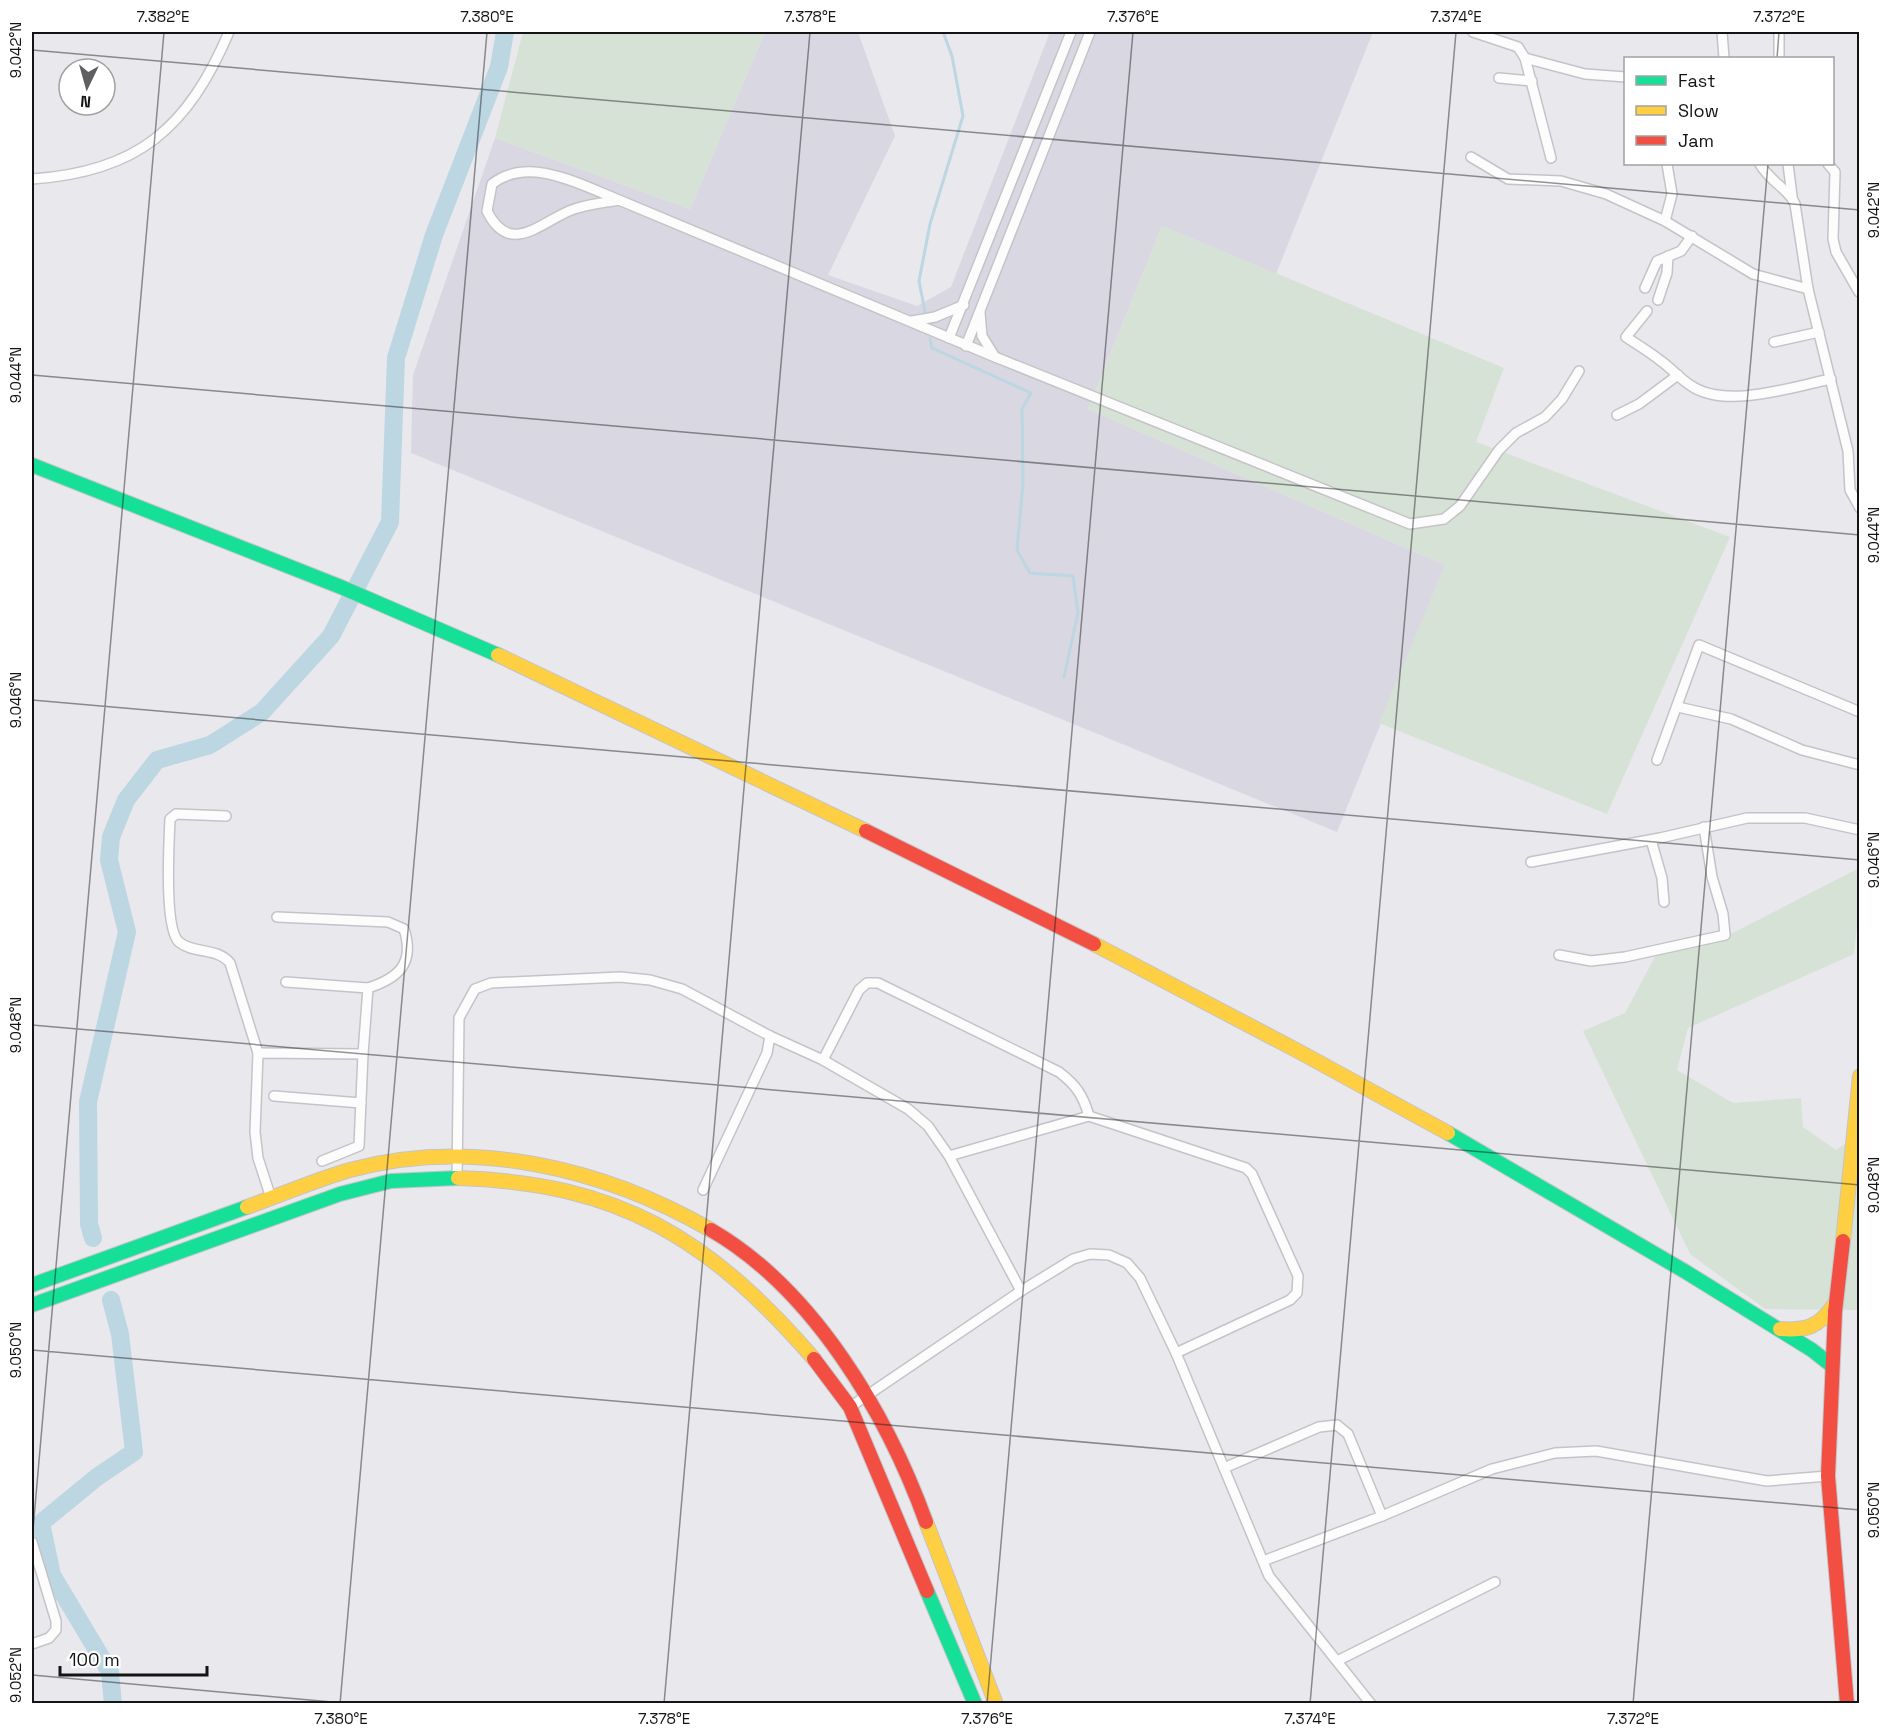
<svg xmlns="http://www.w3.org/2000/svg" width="1891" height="1735" viewBox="0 0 1891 1735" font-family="'Space Grotesk',sans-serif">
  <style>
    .built { fill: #d9d8e2 }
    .green { fill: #d7e2d7 }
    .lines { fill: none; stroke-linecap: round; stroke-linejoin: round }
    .stream { stroke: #bcd6e2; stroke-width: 3 }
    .river { stroke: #bcd6e2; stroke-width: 18 }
    .street-casing { stroke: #c4c4c7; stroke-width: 12 }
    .fast-casing { stroke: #c4c4c7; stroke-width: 16 }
    .slow-casing { stroke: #c4c4c7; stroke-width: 16 }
    .jam-casing { stroke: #c4c4c7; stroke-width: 16 }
    .street { stroke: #fcfcfc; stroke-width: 9 }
    .fast { stroke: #16e098; stroke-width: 14 }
    .slow { stroke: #ffcf43; stroke-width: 14 }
    .jam { stroke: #f24e42; stroke-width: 14 }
    .ticks { fill: none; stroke: #141316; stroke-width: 1.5; stroke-opacity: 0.45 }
    .neatline { fill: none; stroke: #141316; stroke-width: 2 }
    .ticks-label { font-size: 15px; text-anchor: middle; fill: #141316 }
  </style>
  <rect width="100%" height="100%" fill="#e9e8ed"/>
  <!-- built -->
  <polygon class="built" points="765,32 858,32 895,136 828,275 917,306 951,287 1050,32 1373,32 1276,274 1162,226 1088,409 1445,565 1337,832 411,453 413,375 495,138 690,209"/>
  <!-- green -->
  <g class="green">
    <polygon points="523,32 765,32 690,209 495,138"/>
    <polygon points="1162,226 1504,368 1476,442 1730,537 1607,814 1379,723 1445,565 1088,409"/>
    <polygon points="1859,868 1859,906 1854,954 1688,1028 1677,1070 1733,1103 1801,1098 1803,1127 1836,1150 1859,1134 1859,1310 1765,1309 1690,1254 1583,1031 1625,1013 1656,955 1725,937"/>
  </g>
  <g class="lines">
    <!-- stream -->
    <g class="stream">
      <polyline points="926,317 919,281 930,224 963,116 952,56 943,32"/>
      <polyline points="930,339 932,348 1031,393 1022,409 1023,483 1017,550 1030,573 1073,576 1078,613 1064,677"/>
    </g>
    <!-- river -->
    <g class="river">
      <polyline points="93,1238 89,1224 88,1102 127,932 109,860 111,837 126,800 157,760 210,745 262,712 331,636 390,522 396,358 434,235 499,67 505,32"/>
      <polyline points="111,1300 120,1334 134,1452 97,1477 41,1523 52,1575 110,1672 113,1704"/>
    </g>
    <defs>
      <g id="street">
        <polyline points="1473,32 1518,47 1525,58 1551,158"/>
        <polyline points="1722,32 1724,58"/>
        <polyline points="1525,58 1585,74 1626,77"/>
        <polyline points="1779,58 1779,32"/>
        <polyline points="1499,78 1532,81"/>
        <polyline points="1471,157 1508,179 1561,181 1606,194 1665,221 1753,274 1808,289"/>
        <path d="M1760,164C1770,182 1790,190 1795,204L1808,289L1848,451L1850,490L1860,508"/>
        <polyline points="1788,164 1792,196"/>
        <polyline points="1828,164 1835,172 1833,239 1836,252 1859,292"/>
        <path d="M32,179C138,172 188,128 229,32"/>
        <path d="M619,200C603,203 585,204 569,211C539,224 509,256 487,211L492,184C529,155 581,185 619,200L995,357L1410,524L1444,519L1460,506L1499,450L1516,433L1545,417L1562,399L1579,371"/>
        <polyline points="1665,221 1672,194 1667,164"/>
        <polyline points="1645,288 1657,261 1681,251 1692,236"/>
        <polyline points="1658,300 1667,273 1668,256"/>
        <path d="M1647,311L1626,337C1638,345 1650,352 1661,361C1671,368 1679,378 1690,385C1725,410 1791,387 1831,379"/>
        <polyline points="980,313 982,336 995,357"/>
        <polyline points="912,321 935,317 964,305"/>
        <polyline points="949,338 1071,32"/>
        <polyline points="1774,342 1819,332"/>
        <polyline points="966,346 1090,32"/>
        <polyline points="1617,415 1639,404 1678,375"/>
        <polyline points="1678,707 1731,719 1802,750 1860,765"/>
        <polyline points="1657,760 1699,645 1860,712"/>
        <path d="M226,816L176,814L170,819C169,841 164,929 179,942C193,954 217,947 230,963L258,1053"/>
        <polyline points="1651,840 1662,878 1664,902"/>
        <polyline points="1531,862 1660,838 1747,818 1805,818 1860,830"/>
        <path d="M277,917L388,922L404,929C415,963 399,978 368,988"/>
        <polyline points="1559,955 1591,961 1625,957 1725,935 1723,914 1712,877 1704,827"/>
        <path d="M823,1060L859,990L867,983H878L1059,1072C1076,1085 1083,1095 1089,1116"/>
        <polyline points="274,1096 361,1103"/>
        <polyline points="949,1156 1089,1116 1246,1168 1252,1174 1298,1276 1297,1293 1290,1300 1176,1353"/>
        <polyline points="322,1161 359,1146 363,1054"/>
        <polyline points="457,1178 459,1018 475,989 491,983 620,977 650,980 682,989 770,1036 823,1060 908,1109 928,1126 949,1156 1021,1291"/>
        <polyline points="703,1190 767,1053 770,1036"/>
        <polyline points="271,1198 258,1158 255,1132 258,1053 363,1054 368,988 286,982"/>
        <polyline points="850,1407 1021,1291 1073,1259 1090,1254 1109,1255 1127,1263 1140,1278 1176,1353 1269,1576 1371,1704"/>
        <polyline points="1224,1468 1319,1427 1337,1425 1348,1434 1382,1516"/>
        <polyline points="32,1542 56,1621 56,1630 49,1638 32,1644"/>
        <polyline points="1263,1561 1382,1516 1492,1469 1555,1453 1596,1451 1767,1481 1828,1476"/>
        <polyline points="1337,1661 1495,1582"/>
      </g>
      <g id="fast">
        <polyline points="32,465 341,587 498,655"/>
        <polyline points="1448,1133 1686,1272 1812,1350 1831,1365"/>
        <polyline points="32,1285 247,1207"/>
        <polyline points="32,1305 340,1194 391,1181 458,1178"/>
        <polyline points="927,1591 975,1704"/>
      </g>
      <g id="slow">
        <polyline points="498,655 866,831"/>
        <polyline points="1094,944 1298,1051 1448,1133"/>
        <path d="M458,1178C620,1183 710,1239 814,1359"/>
        <path d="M247,1207C281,1195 315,1180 350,1170C473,1137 603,1168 711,1230"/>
        <polyline points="1843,1241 1860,1076"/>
        <path d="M1780,1329C1806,1331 1819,1327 1834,1305"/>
        <polyline points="926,1522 996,1704"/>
      </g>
      <g id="jam">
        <polyline points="866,831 1094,944"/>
        <path d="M711,1230C813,1289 887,1414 926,1522"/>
        <polyline points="1843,1241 1835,1312 1828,1476 1847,1704"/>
        <polyline points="814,1359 850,1407 927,1591"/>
      </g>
    </defs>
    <!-- street casing -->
    <use href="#street" class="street-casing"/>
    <!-- fast casing -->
    <use href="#fast" class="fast-casing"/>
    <!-- slow casing -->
    <use href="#slow" class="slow-casing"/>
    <!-- jam casing -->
    <use href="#jam" class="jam-casing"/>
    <!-- street -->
    <use href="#street" class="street"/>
    <!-- fast -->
    <use href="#fast" class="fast"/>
    <!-- slow -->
    <use href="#slow" class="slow"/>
    <!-- jam -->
    <use href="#jam" class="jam"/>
  </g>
  <!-- ticks -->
  <path class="ticks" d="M32,50L1860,210M1777,58L1779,32M32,375L1860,535M32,700L1860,860M32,1025L1860,1185M32,1350L1860,1510M32,1541L164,32M32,1675L354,1704M340,1704L487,32M664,1704L810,32M987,1704L1133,32M1310,1704L1456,32M1633,1704L1768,164"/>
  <!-- border -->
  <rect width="1891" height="1735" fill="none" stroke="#ffffff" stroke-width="66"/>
  <!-- legend -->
  <rect x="1624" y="57" width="210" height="108" fill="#ffffff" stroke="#a1a1a2" stroke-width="1.5"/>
  <rect x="1636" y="76" width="30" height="9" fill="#16e098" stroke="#a1a1a2" stroke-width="1.5"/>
  <text x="1678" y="87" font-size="18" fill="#141316">Fast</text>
  <rect x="1636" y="106" width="30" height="9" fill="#ffcf43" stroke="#a1a1a2" stroke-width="1.5"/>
  <text x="1678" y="117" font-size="18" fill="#141316">Slow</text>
  <rect x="1636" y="136" width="30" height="9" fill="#f24e42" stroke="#a1a1a2" stroke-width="1.5"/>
  <text x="1678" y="147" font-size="18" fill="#141316">Jam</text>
  <!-- north arrow -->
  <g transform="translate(87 87) rotate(185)"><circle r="28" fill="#ffffff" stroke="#a1a1a2" stroke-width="1.5"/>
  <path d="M0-4.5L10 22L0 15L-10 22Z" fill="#5f5e61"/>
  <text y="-9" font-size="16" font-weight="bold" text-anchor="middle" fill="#141316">N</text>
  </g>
  <!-- scale -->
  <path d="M60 1666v9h147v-9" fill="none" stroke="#141316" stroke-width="3"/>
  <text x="69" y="1666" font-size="18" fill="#141316" stroke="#ffffff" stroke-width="4.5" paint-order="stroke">100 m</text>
  <rect x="33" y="33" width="1825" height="1669" class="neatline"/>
  <g class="ticks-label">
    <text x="163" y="22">7.382°E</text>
    <text x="487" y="22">7.380°E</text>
    <text x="810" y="22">7.378°E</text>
    <text x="1133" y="22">7.376°E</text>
    <text x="1456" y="22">7.374°E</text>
    <text x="1779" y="22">7.372°E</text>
    <text transform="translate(16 50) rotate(-90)" y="5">9.042°N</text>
    <text transform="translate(1874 210) rotate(-90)" y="5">9.042°N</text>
    <text transform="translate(16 375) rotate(-90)" y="5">9.044°N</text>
    <text transform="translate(1874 535) rotate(-90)" y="5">9.044°N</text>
    <text transform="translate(16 700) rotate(-90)" y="5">9.046°N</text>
    <text transform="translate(1874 860) rotate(-90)" y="5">9.046°N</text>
    <text transform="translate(16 1025) rotate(-90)" y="5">9.048°N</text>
    <text transform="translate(1874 1185) rotate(-90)" y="5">9.048°N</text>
    <text transform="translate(16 1350) rotate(-90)" y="5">9.050°N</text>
    <text transform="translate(1874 1510) rotate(-90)" y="5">9.050°N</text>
    <text transform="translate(16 1675) rotate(-90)" y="5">9.052°N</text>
    <text x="341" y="1724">7.380°E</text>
    <text x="664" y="1724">7.378°E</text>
    <text x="987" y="1724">7.376°E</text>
    <text x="1310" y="1724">7.374°E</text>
    <text x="1633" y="1724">7.372°E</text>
  </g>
</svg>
